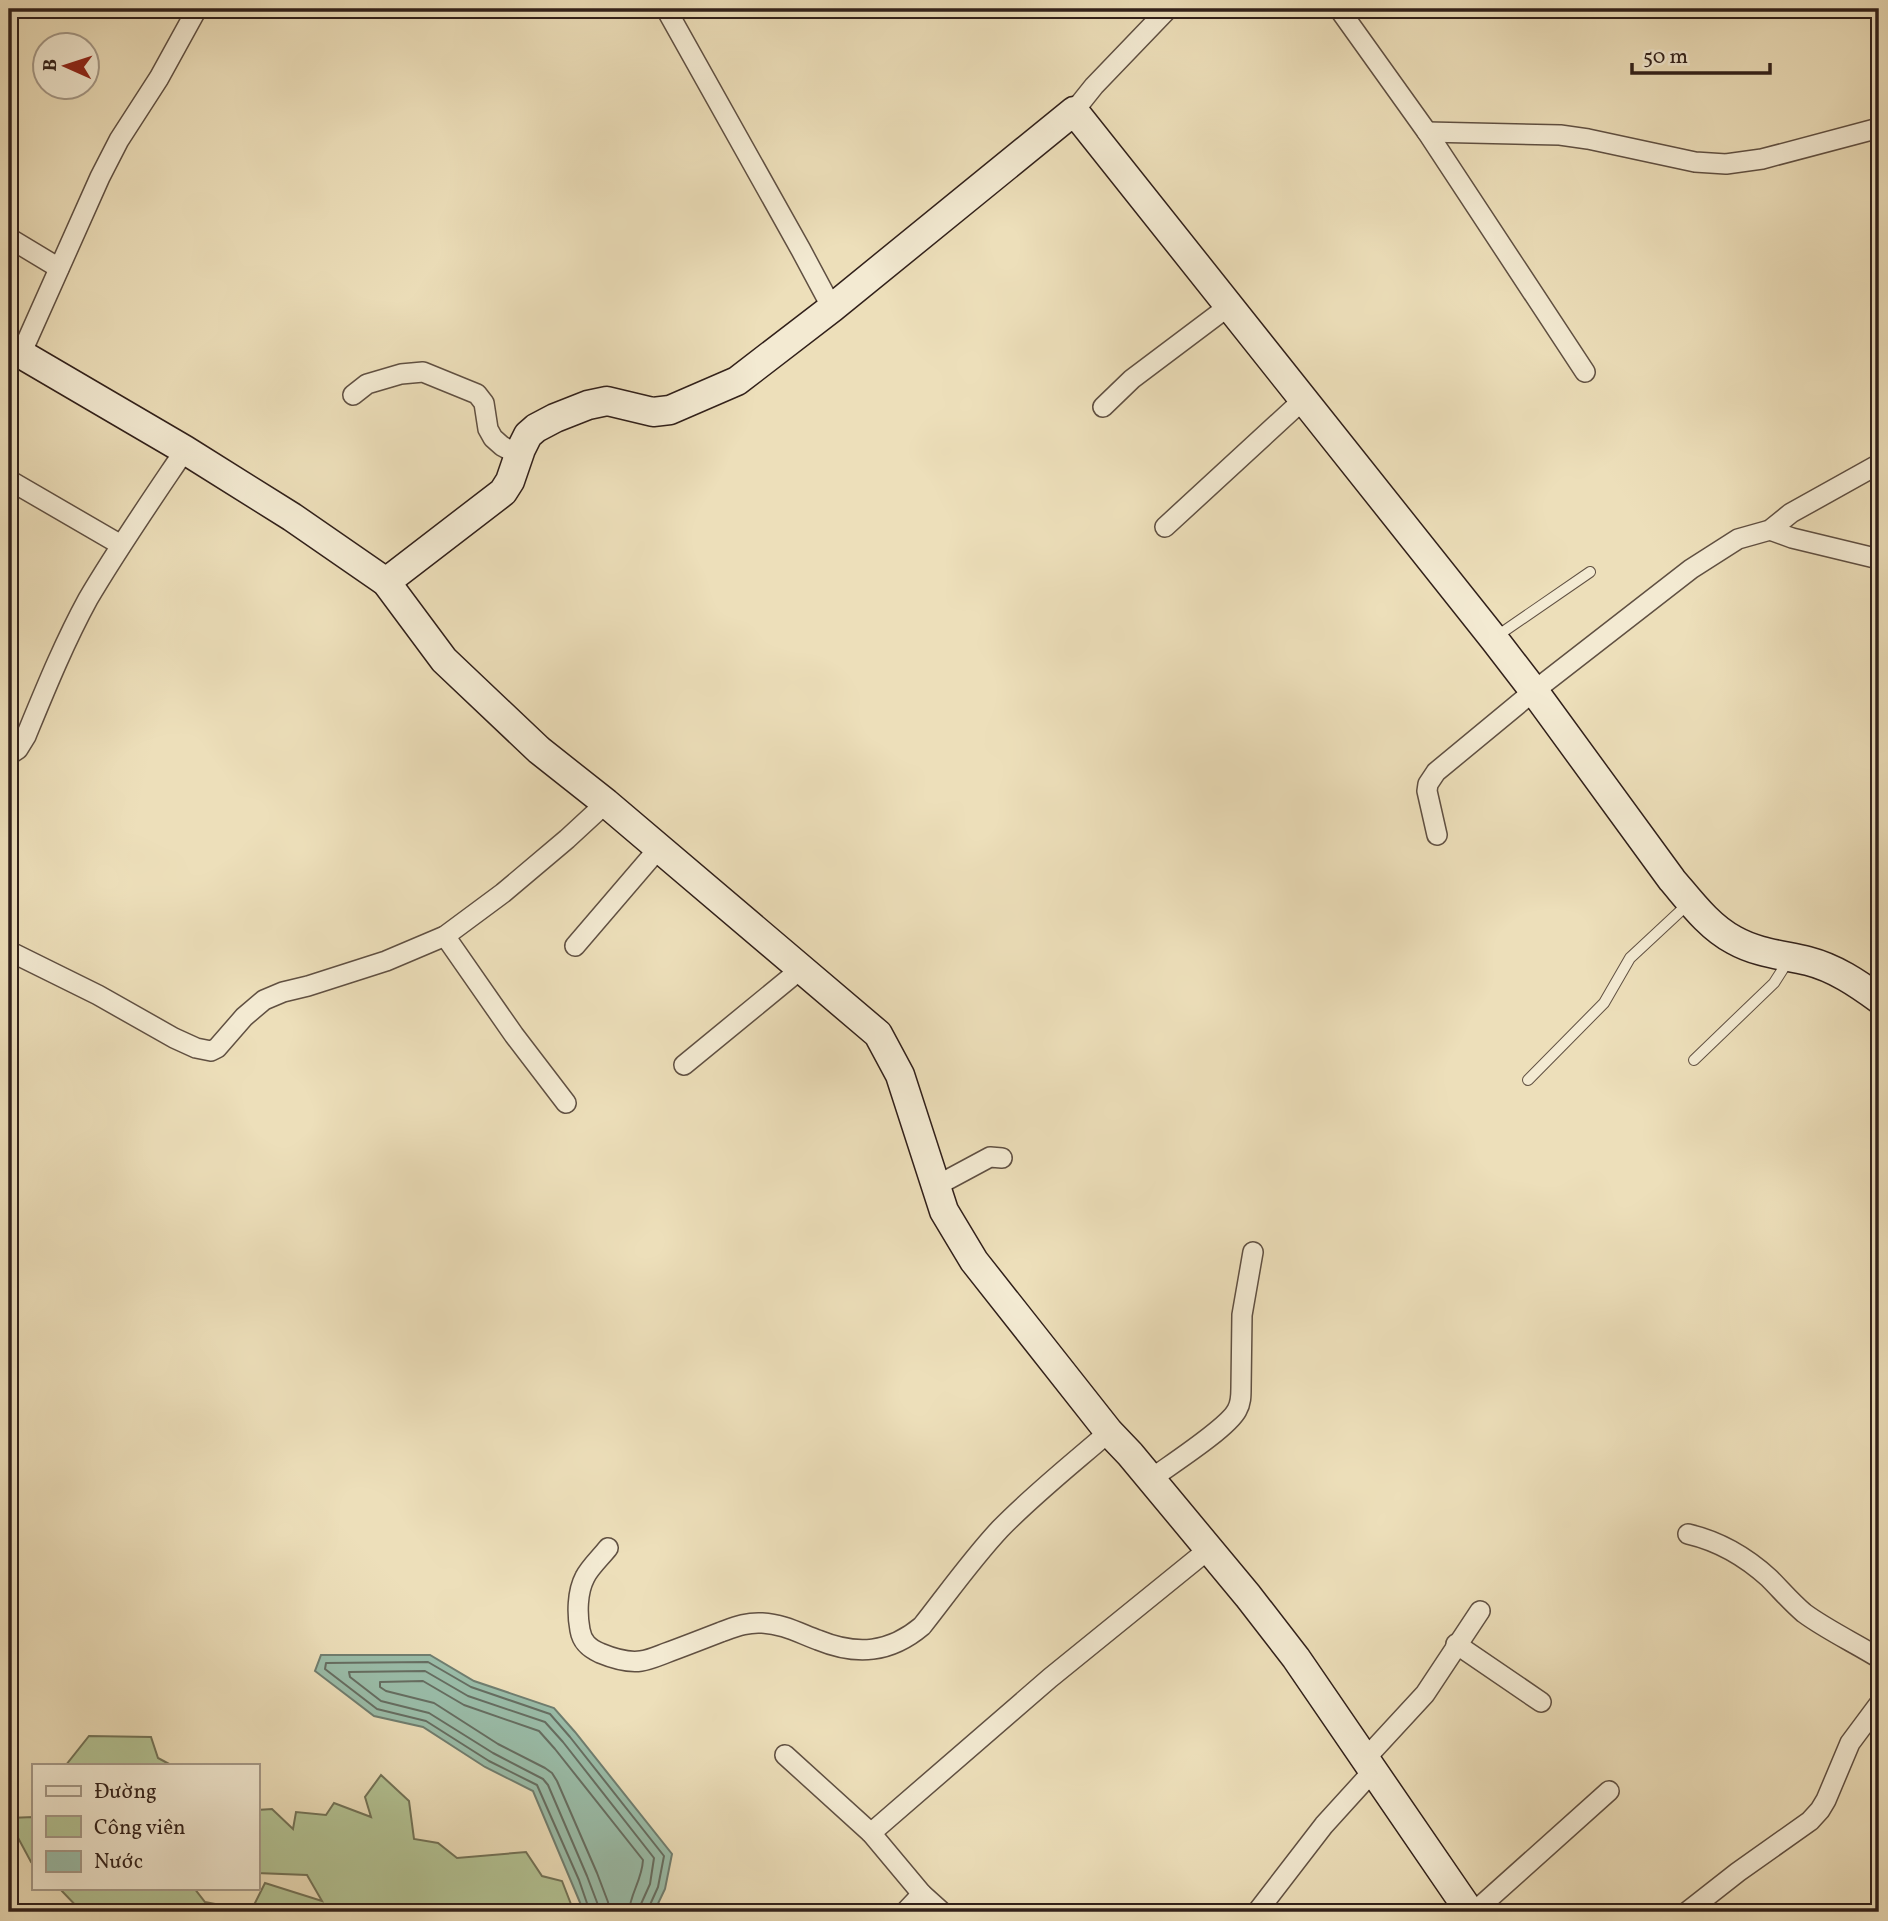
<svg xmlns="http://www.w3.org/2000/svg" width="1888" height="1921" viewBox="0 0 1888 1921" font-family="Vollkorn,serif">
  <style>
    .green { fill: #b3c394; stroke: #727257; stroke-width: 2 }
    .water { fill: #9abda9; stroke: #707e70; stroke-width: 2 }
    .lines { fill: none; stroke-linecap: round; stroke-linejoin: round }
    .shore { stroke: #666e62; stroke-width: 2 }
    .lane-casing { stroke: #605042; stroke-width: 12 }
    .street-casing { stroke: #605042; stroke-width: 22 }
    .secondary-casing { stroke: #31201a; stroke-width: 31 }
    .lane { stroke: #f3ead2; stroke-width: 10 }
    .street { stroke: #f3ead2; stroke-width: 19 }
    .secondary { stroke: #f3ead2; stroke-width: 28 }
  </style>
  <rect width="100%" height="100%" fill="#eddfba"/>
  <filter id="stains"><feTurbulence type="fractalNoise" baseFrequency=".00286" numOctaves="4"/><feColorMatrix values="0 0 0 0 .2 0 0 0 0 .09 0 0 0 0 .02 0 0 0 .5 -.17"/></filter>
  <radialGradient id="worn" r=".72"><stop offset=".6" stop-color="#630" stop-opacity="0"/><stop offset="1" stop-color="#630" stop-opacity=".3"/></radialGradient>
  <!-- green -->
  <g class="green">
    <polygon points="89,1736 151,1737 158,1758 171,1765 66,1765"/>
    <polygon points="381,1775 409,1801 414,1839 438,1843 457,1858 526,1852 542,1876 562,1881 574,1912 82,1912 59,1888 194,1888 205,1902 251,1911 265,1883 322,1901 307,1875 257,1873 257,1810 272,1809 293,1829 296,1812 326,1815 334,1803 371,1817 365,1797"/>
    <polygon points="33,1817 33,1861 31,1862 9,1821 9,1818"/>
  </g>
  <!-- water -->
  <polygon class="water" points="321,1655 430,1655 474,1681 554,1708 575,1732 672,1854 665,1889 654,1912 584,1912 533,1791 485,1767 423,1727 374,1716 315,1671"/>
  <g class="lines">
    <!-- shore -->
    <g class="shore">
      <polyline points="590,1912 579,1880 537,1785 489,1761 426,1721 377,1709 325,1669 326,1663 428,1662 471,1687 550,1714 570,1737 664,1856 658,1887 649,1907 648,1912"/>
      <polyline points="599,1912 598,1905 587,1876 548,1785 543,1779 493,1753 429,1713 381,1701 350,1677 349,1672 425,1671 468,1696 545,1722 563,1742 654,1858 650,1884 641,1904 639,1912"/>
      <path d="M609,1912L608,1902L597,1873L557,1781L552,1773L545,1768L498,1744L434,1703L386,1691L380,1687V1682L423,1681L464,1705L539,1731L555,1749L643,1860C642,1880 630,1894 629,1912"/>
    </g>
    <defs>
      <g id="lane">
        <polyline points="1497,636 1590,572"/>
        <polyline points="1694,1060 1774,983 1788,961"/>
        <polyline points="1528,1080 1604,1003 1630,958 1688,904"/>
      </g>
      <g id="street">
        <polyline points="666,9 801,250 832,308"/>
        <polyline points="1339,9 1427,132 1585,372"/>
        <polyline points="1074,111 1094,86 1168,9"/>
        <polyline points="1427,132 1560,135 1588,139 1695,162 1726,164 1762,159 1879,128"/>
        <polyline points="9,238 59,268"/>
        <polyline points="21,354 100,177 119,140 159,78 197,9"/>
        <polyline points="353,395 367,384 401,374 423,372 477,394 484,403 488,429 493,438 502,446 519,455"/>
        <polyline points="1103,407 1132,379 1229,306"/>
        <polyline points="9,480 121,545"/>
        <polyline points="1165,527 1303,400"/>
        <polyline points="1770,530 1792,538 1879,559"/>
        <path d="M9,755L18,749L26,736C45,690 64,643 88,599C118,548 152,499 185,450"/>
        <polyline points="1437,835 1427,791 1428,784 1436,772 1534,691 1691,569 1738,539 1770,530 1791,513 1879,464"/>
        <polyline points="445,936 514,1035 566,1103"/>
        <polyline points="575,946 659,848"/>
        <polyline points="9,951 98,995 174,1038 196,1048 211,1051 217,1048 244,1017 264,1000 283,992 308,986 386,961 445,936 503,893 567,839 606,803"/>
        <polyline points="684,1065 801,969"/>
        <polyline points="936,1186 990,1157 1002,1158"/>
        <path d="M1151,1479C1170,1465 1228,1428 1237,1410C1241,1403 1241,1396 1241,1388L1242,1315L1253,1252"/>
        <path d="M1688,1534C1718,1541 1746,1557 1769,1578C1781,1590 1791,1602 1804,1613C1827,1630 1855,1643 1879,1658"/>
        <path d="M608,1548C601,1557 590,1567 585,1577C577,1592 577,1614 580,1630C582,1642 589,1648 600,1653C612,1658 627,1663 641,1661C649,1660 658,1656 666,1653C685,1646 703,1639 721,1632C735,1627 747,1622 762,1623C783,1624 799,1633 818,1640C857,1656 890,1653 922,1626C948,1593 972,1559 1000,1529C1034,1494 1072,1464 1109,1432"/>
        <polyline points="1456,1644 1541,1702"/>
        <polyline points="785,1755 871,1833 922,1894 942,1912"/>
        <polyline points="1365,1759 1425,1694 1480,1611"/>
        <polyline points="871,1833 1050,1678 1209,1549"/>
        <polyline points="905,1912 922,1894"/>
        <polyline points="1257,1912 1324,1825 1373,1771"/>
        <polyline points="1474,1912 1609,1791"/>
        <polyline points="1687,1912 1738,1872 1810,1821 1820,1810 1826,1800 1850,1743 1879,1704"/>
      </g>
      <g id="secondary">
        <polyline points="9,347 185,450 292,517 386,582 444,660 539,750 606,803 878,1034 900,1075 944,1211 974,1261 1109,1432 1130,1454 1248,1596 1296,1658 1470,1912"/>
        <path d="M386,582L503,492L510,481L521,449L528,435L536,428L555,418L588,405L607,401L653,412L670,410L737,381L832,308L1074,111L1494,639L1534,691L1672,880C1690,901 1709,927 1734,940C1757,953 1783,955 1808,961C1835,968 1857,983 1879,999"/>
      </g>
    </defs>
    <!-- lane casing -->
    <use href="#lane" class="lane-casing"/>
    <!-- street casing -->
    <use href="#street" class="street-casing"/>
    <!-- secondary casing -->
    <use href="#secondary" class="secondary-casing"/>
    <!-- lane -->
    <use href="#lane" class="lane"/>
    <!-- street -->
    <use href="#street" class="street"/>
    <!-- secondary -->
    <use href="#secondary" class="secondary"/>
  </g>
  <!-- margin -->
  <rect width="1888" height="1921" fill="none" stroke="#eddfba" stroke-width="35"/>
  <rect x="10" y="10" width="1867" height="1900" fill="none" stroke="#31201a" stroke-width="3.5"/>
  <rect x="18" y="18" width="1853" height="1886" fill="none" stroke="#31201a" stroke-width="2"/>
  <!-- legend -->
  <rect x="32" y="1764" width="228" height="126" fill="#f3ead2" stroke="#a59988" stroke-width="2"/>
  <rect x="46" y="1786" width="35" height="10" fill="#f3ead2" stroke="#a59988" stroke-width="2"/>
  <text x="94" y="1798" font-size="21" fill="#31201a">Đường</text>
  <rect x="46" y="1816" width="35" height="21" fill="#b3c394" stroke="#a59988" stroke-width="2"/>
  <text x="94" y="1834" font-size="21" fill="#31201a">Công viên</text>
  <rect x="46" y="1851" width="35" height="21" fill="#9abda9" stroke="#a59988" stroke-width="2"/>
  <text x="94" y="1868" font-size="21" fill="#31201a">Nước</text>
  <!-- north arrow -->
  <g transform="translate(66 66) rotate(273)"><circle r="33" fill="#f3ead2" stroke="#a59988" stroke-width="2"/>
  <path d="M0-5L12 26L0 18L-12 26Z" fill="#8f2418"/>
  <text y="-10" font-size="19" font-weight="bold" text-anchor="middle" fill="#31201a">B</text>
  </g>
  <!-- scale -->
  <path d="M1632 63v10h138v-10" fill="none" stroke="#31201a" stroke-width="3.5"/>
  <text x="1643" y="63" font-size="21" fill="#31201a" stroke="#f3ead2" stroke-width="5" paint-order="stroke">50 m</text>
  <rect width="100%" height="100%" filter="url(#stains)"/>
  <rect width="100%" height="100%" fill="url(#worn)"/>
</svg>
